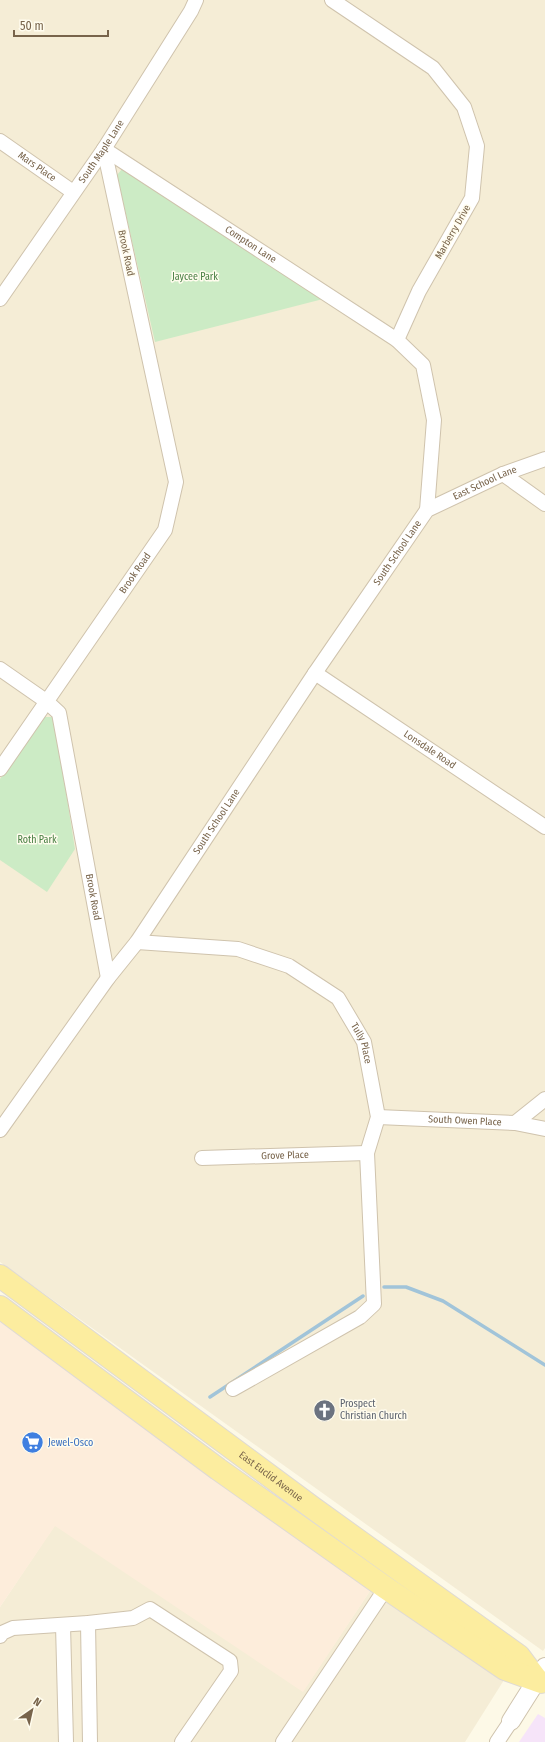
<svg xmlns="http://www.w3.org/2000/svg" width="545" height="1742" viewBox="0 0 545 1742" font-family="'Fira Sans Condensed',sans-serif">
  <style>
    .residential { fill: #f5edd6 }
    .commercial { fill: #fdeddb }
    .education { fill: #f6e4f9 }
    .green { fill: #ccebc5 }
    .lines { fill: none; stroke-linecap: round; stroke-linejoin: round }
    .stream { stroke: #a1c4d9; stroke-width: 3.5 }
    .minor-casing { stroke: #cfc3ad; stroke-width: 16 }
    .tertiary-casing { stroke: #cfc3ad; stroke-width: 20 }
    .primary-casing { stroke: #dfdad4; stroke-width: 24 }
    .minor { stroke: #fff; stroke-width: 14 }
    .tertiary { stroke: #fff; stroke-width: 18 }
    .primary { stroke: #fced9f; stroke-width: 22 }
    .labels { text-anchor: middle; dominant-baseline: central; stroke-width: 3; stroke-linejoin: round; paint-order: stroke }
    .street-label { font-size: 10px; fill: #78644b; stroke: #fffcee }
    .park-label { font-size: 10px; fill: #477e42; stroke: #fffcee }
    .worship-label { font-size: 10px; fill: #5b616d; stroke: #fffcee; text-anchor: start }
    .shop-label { font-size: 10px; fill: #366cbe; stroke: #fffcee; text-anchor: start }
  </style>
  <rect width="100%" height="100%" fill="#fdf9e7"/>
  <!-- residential -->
  <g class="residential">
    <polygon points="0,0 545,0 545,1648 543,1651 0,1262"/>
    <polygon points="55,1525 303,1691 372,1588 504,1680 465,1742 0,1742 0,1607"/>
  </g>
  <!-- commercial -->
  <polygon class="commercial" points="0,1322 139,1418 372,1588 303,1692 55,1526 0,1607"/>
  <!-- education -->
  <polygon class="education" points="538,1714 545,1718 545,1742 519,1742"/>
  <!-- green -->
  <g class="green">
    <polygon points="122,169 323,299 155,342 117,175"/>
    <polygon points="44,717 52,717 55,722 75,849 47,892 0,860 0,779 40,719"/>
  </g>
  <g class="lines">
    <!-- stream -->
    <g class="stream">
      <polyline points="384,1287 406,1287 443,1301 545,1365"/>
      <polyline points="210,1397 363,1296"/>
    </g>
    <defs>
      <g id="minor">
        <polyline points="332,0 433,68 464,107 477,146 472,198 419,291 397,340 423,365 434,420 427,510"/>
        <path id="s1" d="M0,141L73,192"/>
        <path id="s2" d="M104,149L397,340"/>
        <path id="s3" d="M0,299L104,149L191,11L196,0"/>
        <polyline points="503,474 545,504"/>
        <path id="s4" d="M0,669L46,701L59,713L108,978"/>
        <path id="s5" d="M315,673L545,827"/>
        <path id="s6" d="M0,769L165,530L176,482L104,149"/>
        <path id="s7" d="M137,942L238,949L289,966L338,998L364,1042L378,1117L367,1153L374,1304L360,1317L233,1389"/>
        <path id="s8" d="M378,1117L515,1123L545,1129"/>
        <polyline points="515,1123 545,1099"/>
        <path id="s9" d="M0,1130L108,978L137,942L315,673L427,510L503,474L545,459"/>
        <path id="s10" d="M202,1158L367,1153"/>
        <polyline points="88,1623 90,1742"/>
        <polyline points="63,1625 66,1742"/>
        <polyline points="0,1636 2,1633 13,1628 88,1623 133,1618 150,1609 230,1661 231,1671 182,1742"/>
        <polyline points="283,1742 386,1588"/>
        <polyline points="497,1742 511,1721"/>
      </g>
      <polyline id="tertiary" points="511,1721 545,1667"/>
      <g id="primary">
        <path id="s11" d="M0,1276L313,1508L519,1656L537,1680"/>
        <polyline points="0,1307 218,1469 386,1588 505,1669 541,1682"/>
      </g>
    </defs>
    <!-- minor casing -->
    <use href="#minor" class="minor-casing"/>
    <!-- tertiary casing -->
    <use href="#tertiary" class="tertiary-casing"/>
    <!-- primary casing -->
    <use href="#primary" class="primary-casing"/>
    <!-- minor -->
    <use href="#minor" class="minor"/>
    <!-- tertiary -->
    <use href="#tertiary" class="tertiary"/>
    <!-- primary -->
    <use href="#primary" class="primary"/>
  </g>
  <!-- icons -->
  <defs>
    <symbol id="church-disc" viewBox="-11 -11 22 22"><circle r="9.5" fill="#6b7280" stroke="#fffcee"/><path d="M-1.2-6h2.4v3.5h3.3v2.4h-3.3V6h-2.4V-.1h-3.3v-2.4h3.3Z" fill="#fff"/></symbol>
    <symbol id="supermarket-disc" viewBox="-11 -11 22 22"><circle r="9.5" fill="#3f7fe0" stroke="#fffcee"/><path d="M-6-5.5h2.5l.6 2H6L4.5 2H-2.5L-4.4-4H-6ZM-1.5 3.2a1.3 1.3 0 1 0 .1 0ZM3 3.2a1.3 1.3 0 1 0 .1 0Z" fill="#fff"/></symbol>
  </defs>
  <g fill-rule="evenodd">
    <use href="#church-disc" x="312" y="1398" width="25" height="25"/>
    <use href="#supermarket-disc" x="20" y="1430" width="25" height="25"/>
  </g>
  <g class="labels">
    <!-- street labels -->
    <g class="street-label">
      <text stroke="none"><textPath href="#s3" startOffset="179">South Maple Lane</textPath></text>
      <text stroke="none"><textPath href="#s1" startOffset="45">Mars Place</textPath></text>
      <text transform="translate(453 232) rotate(-60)">Marberry Drive</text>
      <text stroke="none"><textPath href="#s2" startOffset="175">Compton Lane</textPath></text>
      <text transform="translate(126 253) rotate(78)">Brook Road</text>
      <text stroke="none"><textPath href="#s9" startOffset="817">East School Lane</textPath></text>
      <text stroke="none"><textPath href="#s9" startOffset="701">South School Lane</textPath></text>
      <text stroke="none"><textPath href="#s6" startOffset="238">Brook Road</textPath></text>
      <text stroke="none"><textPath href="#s5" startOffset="138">Lonsdale Road</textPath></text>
      <text stroke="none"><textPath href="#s9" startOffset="377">South School Lane</textPath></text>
      <text stroke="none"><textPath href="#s4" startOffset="261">Brook Road</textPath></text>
      <text stroke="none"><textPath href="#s7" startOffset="265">Tully Place</textPath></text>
      <text stroke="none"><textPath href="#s8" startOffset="87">South Owen Place</textPath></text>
      <text stroke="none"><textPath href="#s10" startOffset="83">Grove Place</textPath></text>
      <text stroke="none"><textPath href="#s11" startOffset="337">East Euclid Avenue</textPath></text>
    </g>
    <!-- park labels -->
    <g class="park-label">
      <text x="195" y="277">Jaycee Park</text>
      <text x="37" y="840">Roth Park</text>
    </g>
    <!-- worship labels -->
    <g class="worship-label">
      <text x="340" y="1404">Prospect<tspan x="340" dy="12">Christian Church</tspan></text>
    </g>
    <!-- shop labels -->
    <g class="shop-label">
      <text x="48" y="1443">Jewel-Osco</text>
    </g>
  </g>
  <!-- north arrow -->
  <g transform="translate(32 1710) rotate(34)" stroke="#fffcee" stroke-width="3" paint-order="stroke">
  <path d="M0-3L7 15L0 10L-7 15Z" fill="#78644b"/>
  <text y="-6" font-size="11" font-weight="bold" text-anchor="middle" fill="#78644b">N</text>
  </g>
  <!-- scale -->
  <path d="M14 30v6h94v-6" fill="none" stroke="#78644b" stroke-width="2"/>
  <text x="20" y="30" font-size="12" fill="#78644b" stroke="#fffcee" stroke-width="3" paint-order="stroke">50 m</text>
</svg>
